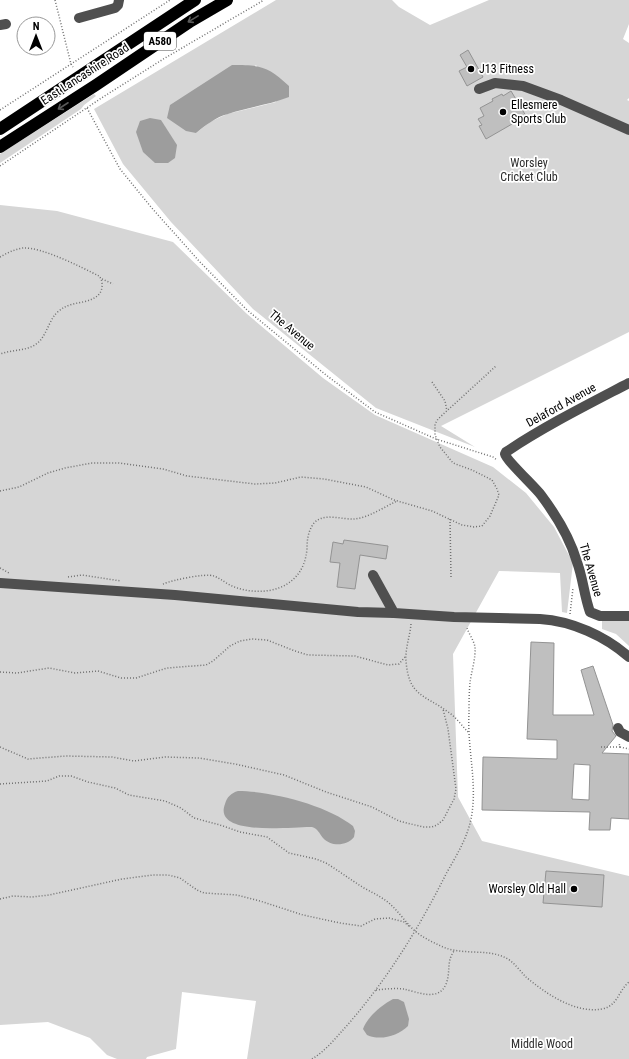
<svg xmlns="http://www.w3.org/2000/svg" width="629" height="1059" viewBox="0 0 629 1059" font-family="'Roboto Condensed',sans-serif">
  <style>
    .green { fill: #d6d6d6; fill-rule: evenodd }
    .water { fill: #9d9d9d }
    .building { fill: #bfbfbf; stroke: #939393; fill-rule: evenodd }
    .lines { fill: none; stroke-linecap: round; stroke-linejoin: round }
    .path { stroke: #717171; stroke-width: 1.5; stroke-dasharray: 1 2; stroke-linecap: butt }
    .minor { stroke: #4f4f4f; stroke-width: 10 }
    .highway { stroke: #000; stroke-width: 12 }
    .oneway { stroke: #595959 }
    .poi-dot { fill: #000; stroke: #fff; stroke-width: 1.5 }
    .labels { text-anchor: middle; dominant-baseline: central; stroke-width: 3.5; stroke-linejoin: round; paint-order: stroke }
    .shield { fill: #fff; stroke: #4c4c4c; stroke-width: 1 }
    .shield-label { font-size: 11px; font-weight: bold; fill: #000 }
    .poi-label { font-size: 12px; fill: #000; stroke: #fff; text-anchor: start }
    .street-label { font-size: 12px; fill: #000; stroke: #fff }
    .park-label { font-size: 12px; fill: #2d2d2d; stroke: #fff }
  </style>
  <rect width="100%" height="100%" fill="#fff"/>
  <!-- green -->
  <g class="green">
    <path d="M276,0H392L399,7L430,25L489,0H629V24L623,39L629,43V98L627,100L629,101V332L441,426L475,447L376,408L253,309L171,222L123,164L94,109ZM256,65L276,102L227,114L210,122L196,133Z"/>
    <polygon points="94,94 96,96 84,105 81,109 0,163 0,154"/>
    <polygon points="0,205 57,211 173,242 247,314 323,378 375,415 493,467 526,493 554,527 573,563 567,613 562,612 560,573 499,571 453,654 458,797 482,841 629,876 629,1059 247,1059 256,1001 182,992 176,1049 147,1057 146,1059 117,1059 107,1055 90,1038 48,1022 0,1025"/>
    <polygon points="629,619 629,646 616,634 602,629 602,620"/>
  </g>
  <!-- water -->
  <g class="water">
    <path d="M232,65C260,65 268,66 289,86V97C269,105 248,107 228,114C216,117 206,125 196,133L186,131L167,118L170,105Z"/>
    <polygon points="150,118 161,120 177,145 175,158 168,163 155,163 143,152 136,132 140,121"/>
    <path d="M238,791C271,791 327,805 353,826L355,831L354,837C347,846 331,847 323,838C319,833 318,829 312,827C296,826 212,838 225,804C227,797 231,793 238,791Z"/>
    <path d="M393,999H398L404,1002L409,1019L408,1026C398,1036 380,1041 367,1035L363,1029C367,1017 382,1005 393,999Z"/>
  </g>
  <!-- building -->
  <g class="building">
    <polygon points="468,50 483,77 467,86 459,71 467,67 460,55"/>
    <polygon points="511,91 526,116 486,139 479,126 482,125 478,119 484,116 480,108 493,101 492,99 502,94 503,96"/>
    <polygon points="344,540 388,546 386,559 360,555 355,589 337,587 340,563 330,562 333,542 343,544"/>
    <path d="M531,642L554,643L553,715H594L581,670L593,666L613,725L612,731L616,736L602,753L629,754V819L611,818L610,830H589L590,812L482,810L483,757L557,759V740L527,739ZM574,764L590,765L589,800L572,799Z"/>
    <polygon points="546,871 604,875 602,907 543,903"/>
  </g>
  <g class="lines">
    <!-- path -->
    <g class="path">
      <polyline points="55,0 71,64 73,67"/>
      <polyline points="87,108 120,169 151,207 199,261 247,310 326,375 375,412 436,439 493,457 497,460"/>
      <polyline points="0,110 170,0"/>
      <polyline points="0,166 103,97 165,58 264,0"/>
      <path d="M0,257C7,253 15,249 23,248C42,247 81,267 99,276C103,280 103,288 100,293C92,304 74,301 63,308C60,310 56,313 54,316C47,326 45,340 33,346C23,351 11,350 0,354"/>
      <polyline points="102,279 113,284"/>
      <polyline points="432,382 445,401 447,411"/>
      <polyline points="0,491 19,487 48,473 65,468 92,463 119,463 163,469 187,476 255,484 275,483 301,477 324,479 366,487 394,500 432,511 462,525 474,527 482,526 490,516 499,495 497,489 492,480 472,470 453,463 440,447 435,435 435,424 438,419 496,366"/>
      <polyline points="450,519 451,577"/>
      <polyline points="0,568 9,573"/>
      <polyline points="68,577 82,575 121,581"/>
      <path d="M163,584C173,580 205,573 214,576C219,578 223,581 228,584C241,591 257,593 272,590C293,585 305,571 307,549C307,540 308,531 314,523C324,512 342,520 355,519C370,517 384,507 397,501"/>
      <polyline points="570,614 573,588"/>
      <path d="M411,624C410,636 405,649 406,661C409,697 424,694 448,712C456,717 462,726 468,732"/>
      <polyline points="0,672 17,673 49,668 75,673 98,671 121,678 136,678 167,668 206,665 213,661 230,646 240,641 252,639 267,640 295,651 308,655 355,656 388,665 399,664 406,656"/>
      <polyline points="0,747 28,759 66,756 112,757 134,761 165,757 199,758 235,764 284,775 326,792 372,807 399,821 423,827 432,827 437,825 443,820 454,799 456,789 448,729 443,709"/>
      <polyline points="601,747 620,747 619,743"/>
      <polyline points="620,747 629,749"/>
      <path d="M0,784L47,781L59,776H71L88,782L115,788L129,795L165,801L181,808L194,818L220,825L240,832L267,837L289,853L316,859L326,863C339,871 351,880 364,888C373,893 382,897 390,904C399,912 406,923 415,931C422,937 432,942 441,946C461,956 487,948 506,958C514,962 520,971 526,977C545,993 575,1014 602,1009C618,1006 618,991 629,982"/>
      <polyline points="0,899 13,896 32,897 49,895 122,879 153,875 168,875 180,878 197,890 204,893 237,895 260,901 303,915 340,923 361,926 375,919 389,918 404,922 410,927"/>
      <path d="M376,990C385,989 395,988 404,989C417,992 439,1002 446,984C451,972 446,962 454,951"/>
      <path d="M312,1059C324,1052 334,1040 343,1030C385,983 418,930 446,874C456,856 467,839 471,819C478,784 467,749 469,714C469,704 469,693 470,683C471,673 476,658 475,647C474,641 469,634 467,628"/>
    </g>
    <!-- minor -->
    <g class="minor">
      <polyline points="79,18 115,8 118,5 119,0"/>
      <polyline points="0,25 6,24"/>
      <polyline points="479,89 495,83 523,86 561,100 629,130"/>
      <path d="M629,383C587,405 545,426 506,452L505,454C506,460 535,487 541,495C556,515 570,538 577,562C583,578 584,595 590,612L600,616H629"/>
      <path d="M373,575L394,613L454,617L540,619C572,621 605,636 629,657"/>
      <polyline points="0,583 175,595 358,612 394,613"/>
      <polyline points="618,728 620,732 629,737"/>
    </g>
    <!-- highway -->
    <g class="highway">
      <polyline points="0,129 195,0"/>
      <polyline points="0,147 96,85 191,21 227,0"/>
    </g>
  </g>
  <!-- one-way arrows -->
  <defs><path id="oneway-shaft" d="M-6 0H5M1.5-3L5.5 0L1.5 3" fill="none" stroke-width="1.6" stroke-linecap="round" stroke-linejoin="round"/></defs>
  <g class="oneway">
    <use href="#oneway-shaft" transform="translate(193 19) rotate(149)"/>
    <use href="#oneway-shaft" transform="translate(63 106) rotate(147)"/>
  </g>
  <!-- markers -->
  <g class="poi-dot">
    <circle cx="471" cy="69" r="4"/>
    <circle cx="503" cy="112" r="4"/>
    <circle cx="574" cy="889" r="4"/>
  </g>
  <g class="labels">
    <!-- shield labels -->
    <rect class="shield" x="144" y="32" width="32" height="18" rx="3"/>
    <g class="shield-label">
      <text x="160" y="41">A580</text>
    </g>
    <!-- poi labels -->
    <g class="poi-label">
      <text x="479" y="69">J13 Fitness</text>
      <text x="511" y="105">Ellesmere<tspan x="511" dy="14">Sports Club</tspan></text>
      <text x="566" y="889" text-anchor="end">Worsley Old Hall</text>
    </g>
    <!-- street labels -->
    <g class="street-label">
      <text transform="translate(85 74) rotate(-33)">East Lancashire Road</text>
      <text transform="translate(292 330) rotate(40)">The Avenue</text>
      <text transform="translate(561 405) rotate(-29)">Delaford Avenue</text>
      <text transform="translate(591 570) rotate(74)">The Avenue</text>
    </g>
    <!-- park labels -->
    <g class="park-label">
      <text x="529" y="163">Worsley<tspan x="529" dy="14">Cricket Club</tspan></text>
      <text x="542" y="1044">Middle Wood</text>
    </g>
  </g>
  <!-- north arrow -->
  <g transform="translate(36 36)"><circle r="19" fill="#ffffff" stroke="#999999"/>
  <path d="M0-3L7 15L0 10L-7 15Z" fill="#000000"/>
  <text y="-6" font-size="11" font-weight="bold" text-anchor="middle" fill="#000000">N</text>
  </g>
</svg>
